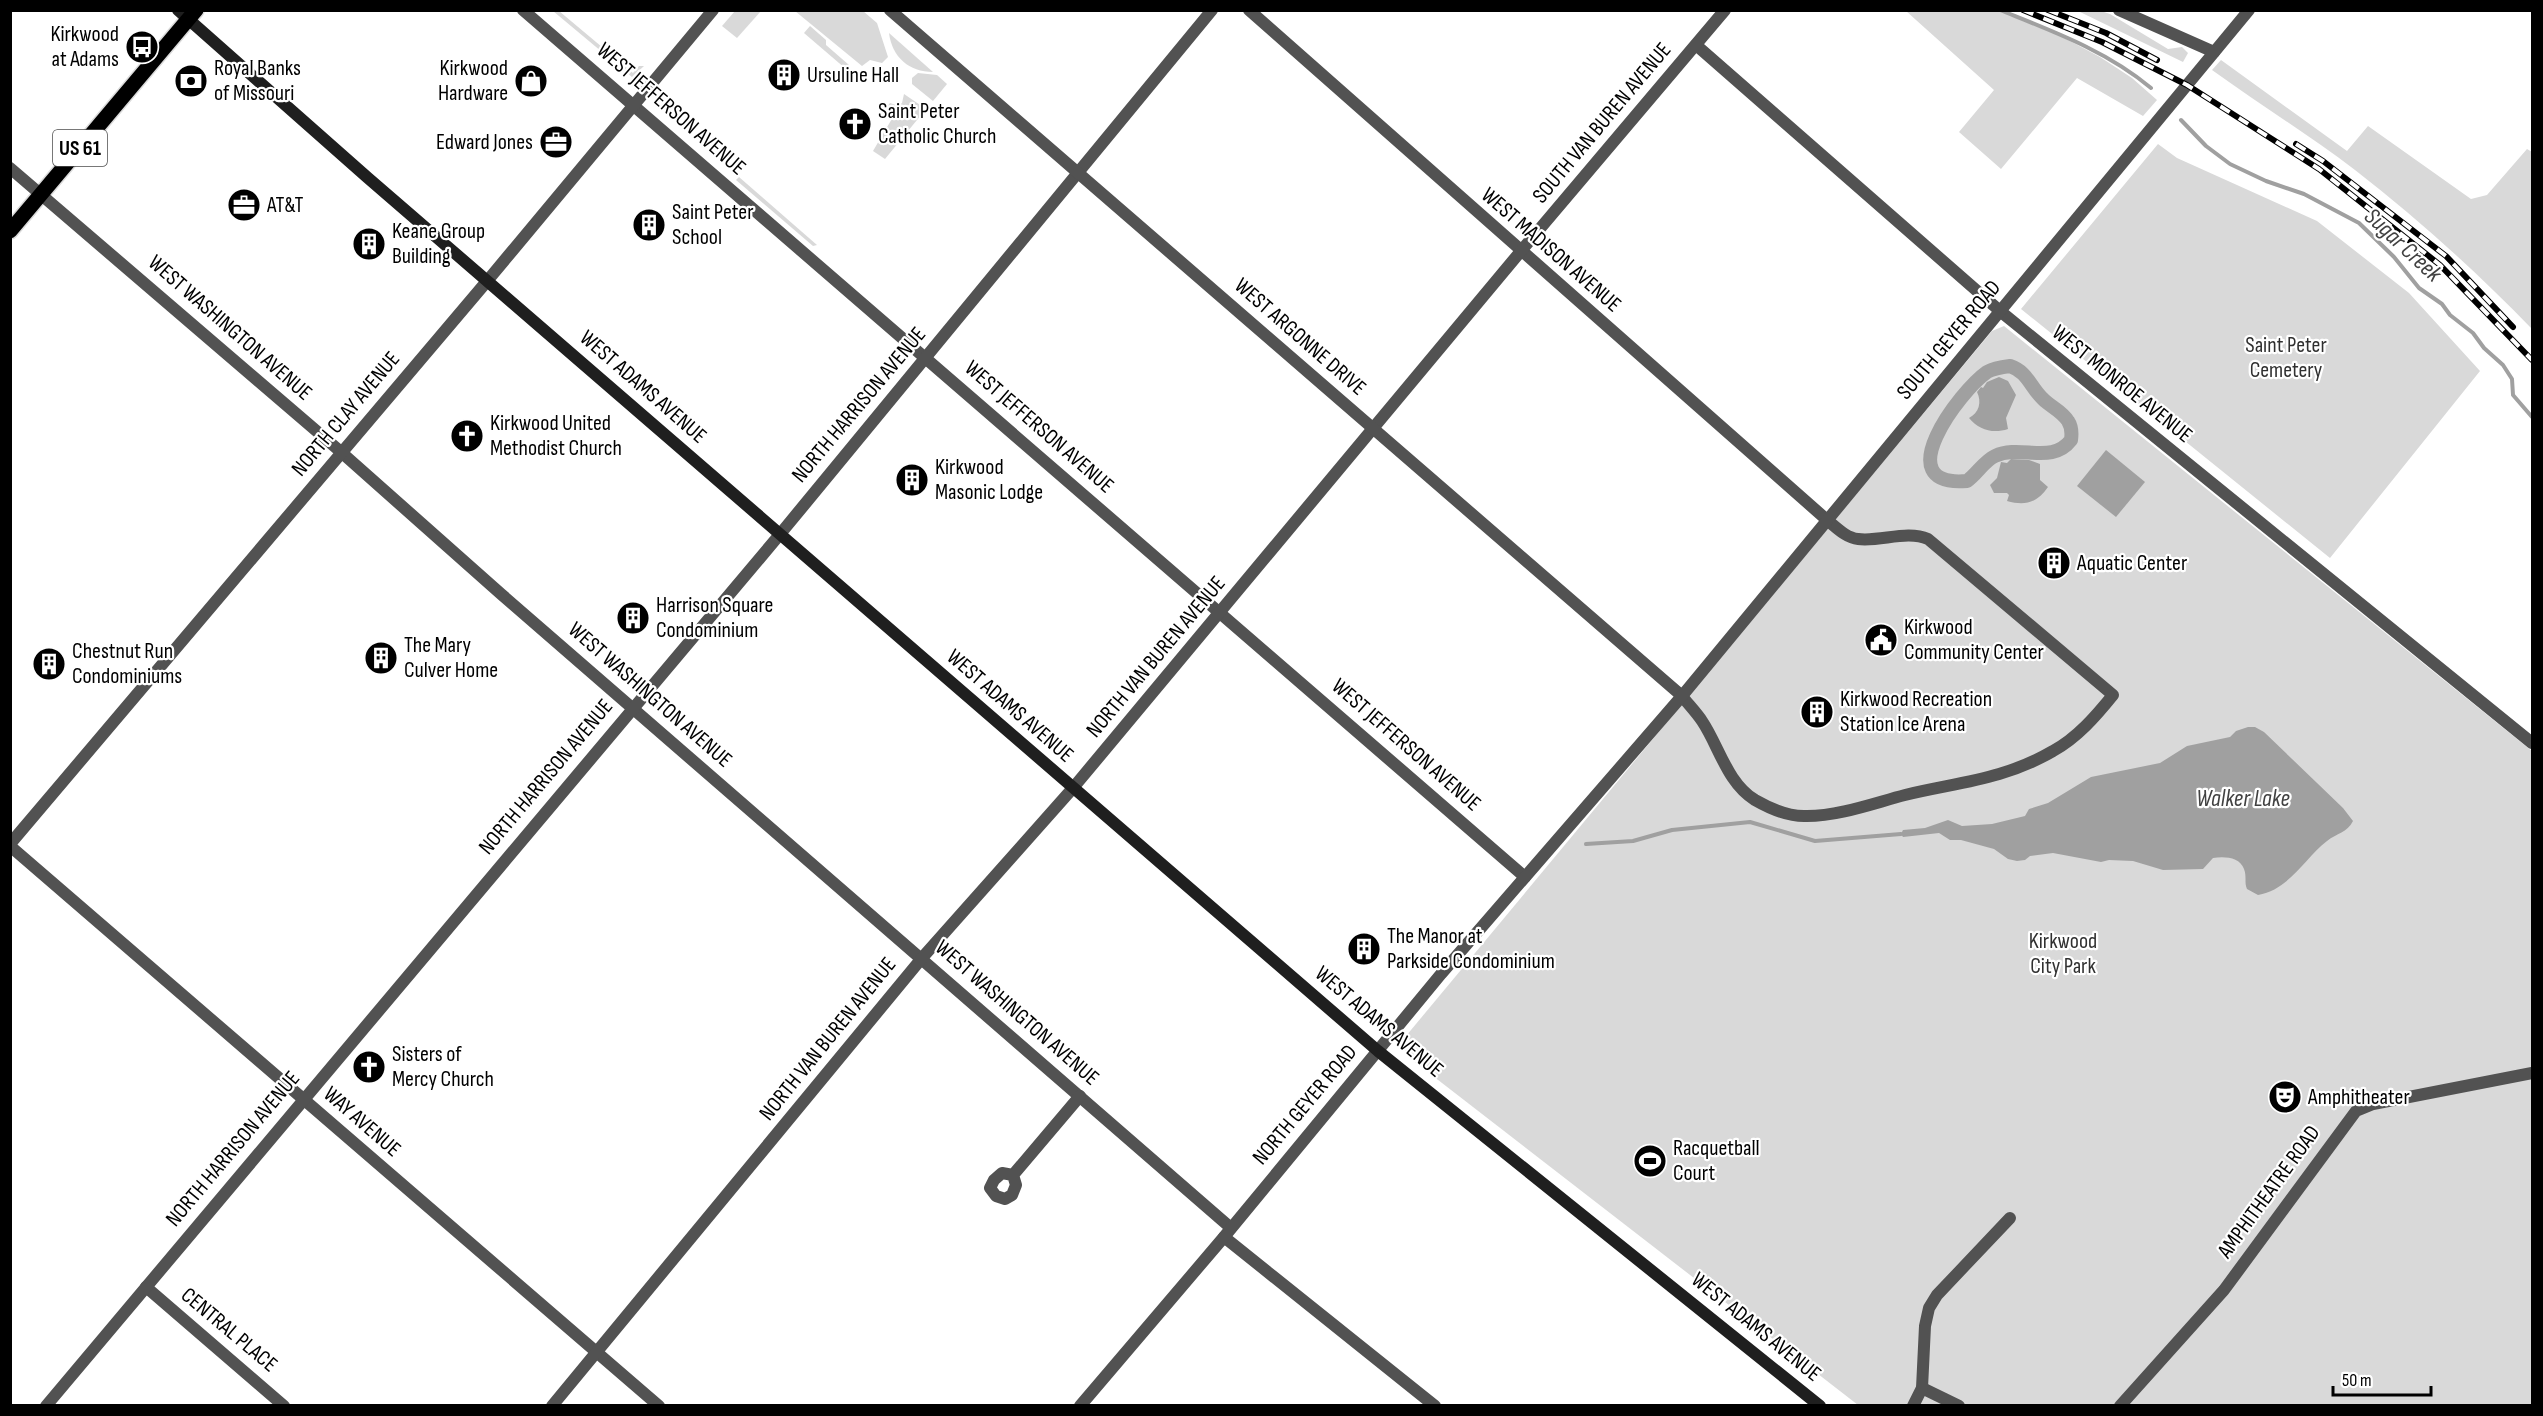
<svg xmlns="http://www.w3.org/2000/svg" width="2543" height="1416" viewBox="0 0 2543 1416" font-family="'Sofia Sans Condensed',sans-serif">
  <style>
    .green { fill: #d9d9d9 }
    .water { fill: #a0a0a0 }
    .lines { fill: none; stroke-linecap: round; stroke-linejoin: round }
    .stream { stroke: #a0a0a0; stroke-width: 4 }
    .canal { stroke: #a0a0a0; stroke-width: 14 }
    .primary-casing { stroke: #dbdbdb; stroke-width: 18 }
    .minor { stroke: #525252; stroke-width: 12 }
    .tertiary { stroke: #525252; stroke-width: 12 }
    .secondary { stroke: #1f1f1f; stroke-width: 12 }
    .primary { stroke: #000; stroke-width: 15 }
    .rail-casing { stroke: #000; stroke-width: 6 }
    .rail { stroke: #fff; stroke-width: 4; stroke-dasharray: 11; stroke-linecap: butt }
    .labels { text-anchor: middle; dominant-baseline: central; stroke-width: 4.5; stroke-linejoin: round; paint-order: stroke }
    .shield { fill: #fff; stroke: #4c4c4c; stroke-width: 1.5 }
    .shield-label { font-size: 21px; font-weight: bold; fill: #000 }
    .poi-label { font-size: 22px; fill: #000; stroke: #fff; text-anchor: start }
    .street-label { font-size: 22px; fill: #000; stroke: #fff }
    .park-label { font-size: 22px; fill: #303030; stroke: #fff }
    .water-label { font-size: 24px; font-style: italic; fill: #414141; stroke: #fff }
  </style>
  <rect width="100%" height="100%" fill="#fff"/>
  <!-- green -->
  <g class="green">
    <polygon points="553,11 559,11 633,73 639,66 644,66 632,77"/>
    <polygon points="735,11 761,11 737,38 722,26"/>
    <polygon points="795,11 863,11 877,23 888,57 882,63 870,60 862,66"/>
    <polygon points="1906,11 2003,11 2038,24 2100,57 2132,78 2157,100 2143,116 2077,78 2001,169 1959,132 1994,90"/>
    <polygon points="2078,11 2101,11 2110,14 2168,49 2182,47 2188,53 2183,62"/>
    <polygon points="810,26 826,40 826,45 849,65 846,69 804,33"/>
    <path d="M889,33L933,72C909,72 892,57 889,33Z"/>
    <path d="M2221,60L2347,151L2368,126L2471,199L2487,195L2527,149L2532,152V329C2477,272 2418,219 2355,170C2309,135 2259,104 2212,70Z"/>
    <polygon points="918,73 937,75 947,84 933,101 912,84 912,78"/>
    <polygon points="904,94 926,109 885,159 873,151 893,117 884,110 890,103 896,105 902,103"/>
    <polygon points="2158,144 2177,158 2317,221 2409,293 2480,371 2330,558 2021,309"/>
    <polygon points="739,177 817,245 813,246 736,180"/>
    <path d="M2004,326L2532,751V1405H1858L1411,1059C1403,1051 1402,1046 1406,1036L1992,331Z"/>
  </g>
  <!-- water -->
  <g class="water">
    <path d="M1999,377L2008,381L2016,395L2006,418L2008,429C1993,434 1979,430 1969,418C1979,413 1982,402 1977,392L1981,387L1983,388L1987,382Z"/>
    <polygon points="2106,450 2145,482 2116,517 2077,486"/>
    <path d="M2011,459L2029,460L2040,464V480L2048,487C2037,503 2025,506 2007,501L2009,495L2007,493H1994L1990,485L1997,478L2001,462L2007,463Z"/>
    <path d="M2248,727H2255L2264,732L2343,808L2353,821C2347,833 2337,833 2327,841C2304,859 2290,889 2258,895L2247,889C2244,882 2247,877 2244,869C2240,857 2224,856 2213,858L2203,869L2163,870L2133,861L2109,860L2101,862L2053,853L2030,856L2025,860L2017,861L2008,859L1994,849L1961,840H1950L1939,833L1903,837L1901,834L1903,830L1925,828L1948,820L1962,826L1992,824L2025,816L2029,809L2048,803L2091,777L2160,763L2187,746L2230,737L2236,731Z"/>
  </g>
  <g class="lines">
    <!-- stream -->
    <g class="stream">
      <path d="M2000,10C2052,31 2107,51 2151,88"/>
      <polyline points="2181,120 2206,146 2230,164 2266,181 2304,194 2359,223 2394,257 2419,288 2442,304 2450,315 2473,333 2484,348 2503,365 2512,379 2513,395 2532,417"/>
      <polyline points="1586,844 1633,841 1672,830 1750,822 1815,841 1901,834"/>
    </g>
    <!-- canal -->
    <path class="canal" d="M2010,366C2028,372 2030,387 2043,399C2051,407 2062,411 2068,421C2072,427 2072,433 2071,440C2052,465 2021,444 1995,456C1984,461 1977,474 1967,481C1886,488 1960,391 1987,372C1994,368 2002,367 2010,366Z"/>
    <defs>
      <polyline id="primary" points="10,231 196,10"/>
    </defs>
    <!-- primary casing -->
    <use href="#primary" class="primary-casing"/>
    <!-- minor -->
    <g class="minor">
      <polyline points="523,10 1525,877"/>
      <path d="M1249,10L1827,520C1836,527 1846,538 1858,539C1880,542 1907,530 1928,539L2113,695C2096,716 2077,738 2053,751C2003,780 1959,782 1905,795C1874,803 1839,816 1807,816C1790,817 1769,808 1755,800C1727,783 1719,746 1702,721C1696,712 1688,704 1682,696"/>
      <polyline points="2119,10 2214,52"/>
      <polyline points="1696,45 2000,311 2532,743"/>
      <polyline points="10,168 341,452 501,594 1231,1228"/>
      <polyline points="10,844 488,280"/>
      <polyline points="10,846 659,1406"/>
      <polyline points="1013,1175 1016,1185 1012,1195 1005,1199 996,1196 990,1188 994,1180 1002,1173 1013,1175 1080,1096"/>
      <polyline points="1224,1237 1435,1406"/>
      <polyline points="146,1287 284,1406"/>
      <polyline points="1922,1388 1959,1406"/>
      <polyline points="46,1406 781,533 1212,10"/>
      <polyline points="552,1406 922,958 1073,788 1521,251 1725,10"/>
      <polyline points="1913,1406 1922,1388 1925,1326 1929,1308 1937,1295 2010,1218"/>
      <polyline points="2120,1406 2224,1290 2356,1111 2373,1104 2532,1073"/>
    </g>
    <!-- tertiary -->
    <g class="tertiary">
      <polyline points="890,10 1682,696"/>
      <polyline points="488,280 713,10"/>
      <polyline points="1080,1406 1224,1237 1441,974 1682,696 2249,10"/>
    </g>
    <!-- secondary -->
    <polyline class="secondary" points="178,10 368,178 1378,1051 1820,1406"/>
    <!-- primary -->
    <use href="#primary" class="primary"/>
    <defs>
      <g id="rail">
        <polyline points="2023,10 2102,42 2187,85 2319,169 2440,265 2532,360"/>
        <polyline points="2048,10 2106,33 2157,60"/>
        <polyline points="2296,144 2323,161 2446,256 2513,327"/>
      </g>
    </defs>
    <!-- rail casing -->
    <use href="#rail" class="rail-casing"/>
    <!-- rail -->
    <use href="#rail" class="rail"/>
  </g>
  <!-- icons -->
  <defs>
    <symbol id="bus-disc" viewBox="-11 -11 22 22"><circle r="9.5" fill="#000" stroke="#fff"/><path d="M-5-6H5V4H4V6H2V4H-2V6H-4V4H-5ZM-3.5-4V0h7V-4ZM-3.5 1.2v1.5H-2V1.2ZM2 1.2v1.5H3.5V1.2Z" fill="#fff"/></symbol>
    <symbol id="building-disc" viewBox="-11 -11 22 22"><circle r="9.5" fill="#000" stroke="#fff"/><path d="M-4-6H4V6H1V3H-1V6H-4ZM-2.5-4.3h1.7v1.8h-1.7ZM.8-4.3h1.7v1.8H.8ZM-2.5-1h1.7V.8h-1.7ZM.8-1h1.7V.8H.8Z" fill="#fff"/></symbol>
    <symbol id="bank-disc" viewBox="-11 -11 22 22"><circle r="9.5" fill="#000" stroke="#fff"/><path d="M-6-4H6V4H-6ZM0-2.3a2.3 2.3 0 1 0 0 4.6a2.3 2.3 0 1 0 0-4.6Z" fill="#fff"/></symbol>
    <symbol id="shop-disc" viewBox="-11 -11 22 22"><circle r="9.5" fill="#000" stroke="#fff"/><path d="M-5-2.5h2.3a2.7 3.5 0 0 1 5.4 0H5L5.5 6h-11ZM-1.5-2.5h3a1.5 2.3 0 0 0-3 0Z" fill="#fff"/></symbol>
    <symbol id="church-disc" viewBox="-11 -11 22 22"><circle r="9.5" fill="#000" stroke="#fff"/><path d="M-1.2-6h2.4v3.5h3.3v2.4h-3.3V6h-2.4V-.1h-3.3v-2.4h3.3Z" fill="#fff"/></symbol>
    <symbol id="office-disc" viewBox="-11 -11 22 22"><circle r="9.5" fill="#000" stroke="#fff"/><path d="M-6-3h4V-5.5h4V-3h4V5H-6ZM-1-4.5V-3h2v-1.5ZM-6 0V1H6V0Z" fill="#fff"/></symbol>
    <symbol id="civic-disc" viewBox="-11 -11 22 22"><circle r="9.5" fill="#000" stroke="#fff"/><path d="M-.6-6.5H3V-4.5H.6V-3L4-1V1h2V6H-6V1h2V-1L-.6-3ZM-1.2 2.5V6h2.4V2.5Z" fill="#fff"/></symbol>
    <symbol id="theatre-disc" viewBox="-11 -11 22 22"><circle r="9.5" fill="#000" stroke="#fff"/><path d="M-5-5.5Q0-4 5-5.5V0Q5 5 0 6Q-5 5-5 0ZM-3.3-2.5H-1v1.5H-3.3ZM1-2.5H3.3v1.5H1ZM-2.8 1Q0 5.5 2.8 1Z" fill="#fff"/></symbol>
    <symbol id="stadium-disc" viewBox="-11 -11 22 22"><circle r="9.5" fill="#000" stroke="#fff"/><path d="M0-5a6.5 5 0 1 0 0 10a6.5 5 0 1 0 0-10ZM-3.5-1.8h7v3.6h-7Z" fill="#fff"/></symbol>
  </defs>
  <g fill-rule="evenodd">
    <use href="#bus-disc" x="123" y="28" width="38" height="38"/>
    <use href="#building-disc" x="765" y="56" width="38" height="38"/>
    <use href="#bank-disc" x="172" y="62" width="38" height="38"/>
    <use href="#shop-disc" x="512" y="62" width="38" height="38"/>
    <use href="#church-disc" x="836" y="105" width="38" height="38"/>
    <use href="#office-disc" x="537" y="123" width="38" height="38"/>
    <use href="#office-disc" x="225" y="186" width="38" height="38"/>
    <use href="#building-disc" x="630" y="206" width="38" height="38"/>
    <use href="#building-disc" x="350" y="225" width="38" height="38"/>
    <use href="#church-disc" x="448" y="417" width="38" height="38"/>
    <use href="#building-disc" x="893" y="461" width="38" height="38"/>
    <use href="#building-disc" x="2035" y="544" width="38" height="38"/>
    <use href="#building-disc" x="614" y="599" width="38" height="38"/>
    <use href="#civic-disc" x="1862" y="621" width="38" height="38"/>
    <use href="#building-disc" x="362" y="639" width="38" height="38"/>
    <use href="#building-disc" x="30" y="645" width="38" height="38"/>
    <use href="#building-disc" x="1798" y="693" width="38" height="38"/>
    <use href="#building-disc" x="1345" y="930" width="38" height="38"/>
    <use href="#church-disc" x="350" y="1048" width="38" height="38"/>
    <use href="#theatre-disc" x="2266" y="1078" width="38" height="38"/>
    <use href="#stadium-disc" x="1631" y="1142" width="38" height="38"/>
  </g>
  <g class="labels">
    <!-- shield labels -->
    <rect class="shield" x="53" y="130" width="54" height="36" rx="4.5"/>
    <g class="shield-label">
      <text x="80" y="148">US 61</text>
    </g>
    <!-- poi labels -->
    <g class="poi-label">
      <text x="119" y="34" text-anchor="end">Kirkwood<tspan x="119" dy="25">at Adams</tspan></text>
      <text x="214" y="68">Royal Banks<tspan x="214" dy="25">of Missouri</tspan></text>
      <text x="508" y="68" text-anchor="end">Kirkwood<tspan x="508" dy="25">Hardware</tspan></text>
      <text x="807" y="75">Ursuline Hall</text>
      <text x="878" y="111">Saint Peter<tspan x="878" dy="25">Catholic Church</tspan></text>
      <text x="533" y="142" text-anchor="end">Edward Jones</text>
      <text x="267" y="205">AT&amp;T</text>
      <text x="672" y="212">Saint Peter<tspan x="672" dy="25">School</tspan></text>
      <text x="392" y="231">Keane Group<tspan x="392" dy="25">Building</tspan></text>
      <text x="490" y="423">Kirkwood United<tspan x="490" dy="25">Methodist Church</tspan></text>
      <text x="935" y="467">Kirkwood<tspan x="935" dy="25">Masonic Lodge</tspan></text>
      <text x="2077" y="563">Aquatic Center</text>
      <text x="656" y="605">Harrison Square<tspan x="656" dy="25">Condominium</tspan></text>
      <text x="1904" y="627">Kirkwood<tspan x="1904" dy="25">Community Center</tspan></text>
      <text x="404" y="645">The Mary<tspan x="404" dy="25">Culver Home</tspan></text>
      <text x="72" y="651">Chestnut Run<tspan x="72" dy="25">Condominiums</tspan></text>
      <text x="1840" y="699">Kirkwood Recreation<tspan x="1840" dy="25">Station Ice Arena</tspan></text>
      <text x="1387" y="936">The Manor at<tspan x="1387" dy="25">Parkside Condominium</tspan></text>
      <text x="392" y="1054">Sisters of<tspan x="392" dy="25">Mercy Church</tspan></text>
      <text x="2308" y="1097">Amphitheater</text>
      <text x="1673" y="1148">Racquetball<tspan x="1673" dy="25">Court</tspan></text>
    </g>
    <!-- street labels -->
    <g class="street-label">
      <text transform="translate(671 109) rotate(41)">WEST JEFFERSON AVENUE</text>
      <text transform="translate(1602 123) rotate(-50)">SOUTH VAN BUREN AVENUE</text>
      <text transform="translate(1551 250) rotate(41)">WEST MADISON AVENUE</text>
      <text transform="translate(230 328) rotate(41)">WEST WASHINGTON AVENUE</text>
      <text transform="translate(1300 337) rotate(41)">WEST ARGONNE DRIVE</text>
      <text transform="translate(1949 340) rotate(-50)">SOUTH GEYER ROAD</text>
      <text transform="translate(2122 384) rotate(39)">WEST MONROE AVENUE</text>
      <text transform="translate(643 387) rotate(41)">WEST ADAMS AVENUE</text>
      <text transform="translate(859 405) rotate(-50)">NORTH HARRISON AVENUE</text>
      <text transform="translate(346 414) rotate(-50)">NORTH CLAY AVENUE</text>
      <text transform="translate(1039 427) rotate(41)">WEST JEFFERSON AVENUE</text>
      <text transform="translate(1156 657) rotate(-50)">NORTH VAN BUREN AVENUE</text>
      <text transform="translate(650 695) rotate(41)">WEST WASHINGTON AVENUE</text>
      <text transform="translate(1010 706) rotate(41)">WEST ADAMS AVENUE</text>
      <text transform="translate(1406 745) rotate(41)">WEST JEFFERSON AVENUE</text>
      <text transform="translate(546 777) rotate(-50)">NORTH HARRISON AVENUE</text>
      <text transform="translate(1017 1013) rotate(41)">WEST WASHINGTON AVENUE</text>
      <text transform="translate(1379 1022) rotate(40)">WEST ADAMS AVENUE</text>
      <text transform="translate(828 1039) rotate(-51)">NORTH VAN BUREN AVENUE</text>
      <text transform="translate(1305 1105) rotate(-50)">NORTH GEYER ROAD</text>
      <text transform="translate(362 1122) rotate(41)">WAY AVENUE</text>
      <text transform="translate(233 1149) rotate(-50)">NORTH HARRISON AVENUE</text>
      <text transform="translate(2269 1192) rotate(-54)">AMPHITHEATRE ROAD</text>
      <text transform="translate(1756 1327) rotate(39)">WEST ADAMS AVENUE</text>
      <text transform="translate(229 1330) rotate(40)">CENTRAL PLACE</text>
    </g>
    <!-- park labels -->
    <g class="park-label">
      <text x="2286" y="345">Saint Peter<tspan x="2286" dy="25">Cemetery</tspan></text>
      <text x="2063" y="941">Kirkwood<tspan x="2063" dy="25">City Park</tspan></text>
    </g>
    <!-- water labels -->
    <g class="water-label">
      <text transform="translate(2403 245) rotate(43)">Sugar Creek</text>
      <text x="2243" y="798">Walker Lake</text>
    </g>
  </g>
  <!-- border -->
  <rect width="2543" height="1416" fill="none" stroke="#000000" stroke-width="24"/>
  <!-- scale -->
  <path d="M2333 1386v9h98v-9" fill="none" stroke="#000000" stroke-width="3"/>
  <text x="2342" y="1386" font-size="18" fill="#000000" stroke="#ffffff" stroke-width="4.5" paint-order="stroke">50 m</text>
</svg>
